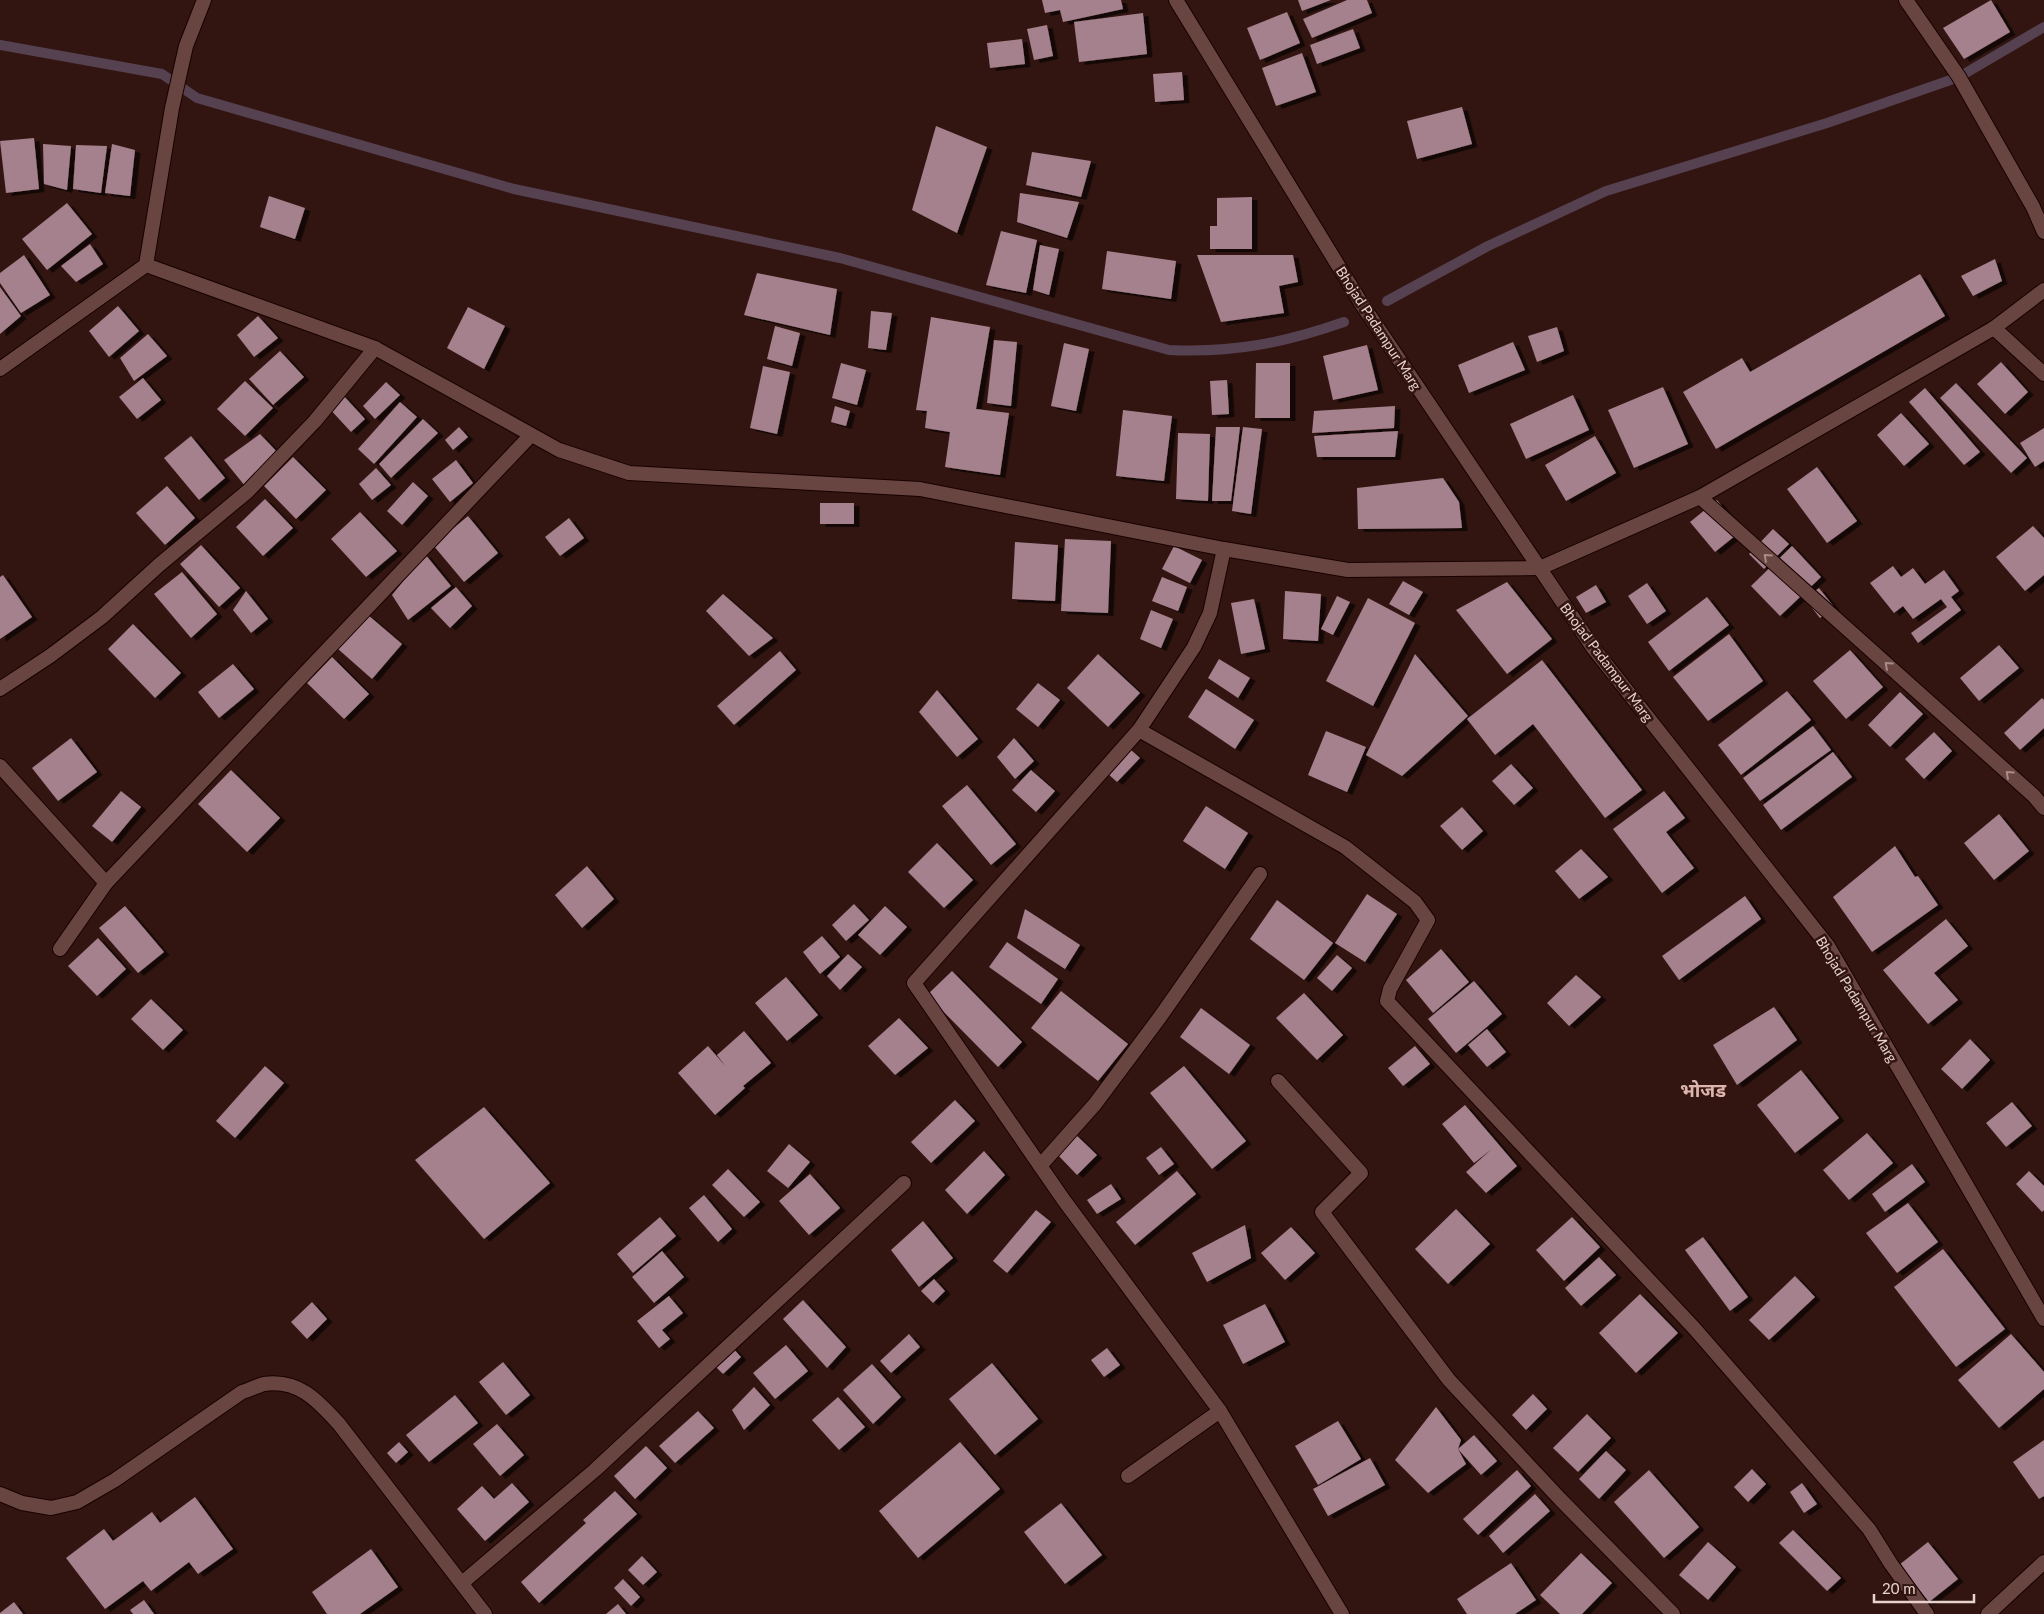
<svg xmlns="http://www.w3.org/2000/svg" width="2044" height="1614" viewBox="0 0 2044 1614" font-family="Lato,'Noto Sans Devanagari',sans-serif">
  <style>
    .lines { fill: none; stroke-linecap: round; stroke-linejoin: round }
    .stream { stroke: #564151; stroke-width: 10 }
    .building { fill: #a5808d; filter: url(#shadow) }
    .minor-casing { stroke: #180101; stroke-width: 16 }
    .tertiary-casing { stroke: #180101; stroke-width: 16 }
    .minor { stroke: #684540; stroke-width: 14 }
    .tertiary { stroke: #684540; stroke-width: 14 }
    .oneway { stroke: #a88c87 }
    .labels { text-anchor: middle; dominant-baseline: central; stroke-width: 5; stroke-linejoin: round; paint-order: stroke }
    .street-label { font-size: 14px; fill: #e7d2ce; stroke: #321510 }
    .district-label { font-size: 19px; font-weight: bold; fill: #deb5ae; stroke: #321510 }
  </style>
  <defs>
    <filter id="shadow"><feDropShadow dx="5.5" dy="3" stdDeviation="0" flood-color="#0009"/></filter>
  </defs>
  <rect width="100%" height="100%" fill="#321510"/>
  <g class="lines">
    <!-- stream -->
    <g class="stream">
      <path d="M0,45L162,74L197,98L514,189L840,258L1169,350C1233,353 1284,343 1344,322"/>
      <polyline points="1387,301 1488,246 1606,191 1827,123 1959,77 2044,27"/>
    </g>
  </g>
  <!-- building -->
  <g class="building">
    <polygon points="1042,0 1121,0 1123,9 1063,22 1060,10 1045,13"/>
    <polygon points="1298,0 1331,0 1302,11"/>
    <polygon points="1347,0 1367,0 1372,13 1312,38 1303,19"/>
    <polygon points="1991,0 2010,32 1964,59 1943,28"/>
    <polygon points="1287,12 1300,43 1260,60 1247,28"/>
    <polygon points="1143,13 1147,54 1079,62 1074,22"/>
    <polygon points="1047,25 1053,56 1034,60 1027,29"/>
    <polygon points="1353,29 1360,48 1317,64 1310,45"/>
    <polygon points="1022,39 1025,64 990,68 987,43"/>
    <polygon points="1302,53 1316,92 1276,106 1262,68"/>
    <polygon points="1182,72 1184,100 1155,102 1153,74"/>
    <polygon points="1462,107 1472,144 1417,159 1407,121"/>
    <polygon points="936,126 987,147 957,233 912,210"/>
    <polygon points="34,138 39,189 6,193 0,141"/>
    <polygon points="43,144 71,146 67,190 44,184"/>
    <polygon points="112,144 135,150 130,196 105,193"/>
    <polygon points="76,145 107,146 101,193 73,189"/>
    <polygon points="1032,152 1091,161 1081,197 1026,185"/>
    <polygon points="1020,193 1079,202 1067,238 1017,222"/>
    <polygon points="269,196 305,208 295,239 260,227"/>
    <polygon points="1252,197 1252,249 1210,249 1210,226 1217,226 1217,198"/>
    <polygon points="67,203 92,234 47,270 22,239"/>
    <polygon points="1001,231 1037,240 1026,293 986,285"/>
    <polygon points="90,244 103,264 76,282 61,266"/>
    <polygon points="1040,245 1059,249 1049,295 1033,290"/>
    <polygon points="1107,251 1176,261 1171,299 1102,289"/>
    <polygon points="24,255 50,295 21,313 0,283 0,273"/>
    <polygon points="1197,255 1293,255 1298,282 1279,286 1284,313 1221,322"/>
    <polygon points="1995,259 2002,281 1973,296 1961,276"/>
    <polygon points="757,273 837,289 830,335 744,315"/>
    <polygon points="1920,274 1945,316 1716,449 1683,392 1742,358 1750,372"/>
    <polygon points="0,287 21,316 0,334"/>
    <polygon points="118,306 139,331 109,357 89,331"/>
    <polygon points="468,307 505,326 484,369 447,348"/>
    <polygon points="871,311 892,313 886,350 868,348"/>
    <polygon points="258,316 278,338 254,357 237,335"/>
    <polygon points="931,317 990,327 976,409 1009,413 1000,475 945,467 950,432 925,428 927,411 916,410"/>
    <polygon points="775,326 800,333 792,366 767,359"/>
    <polygon points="1557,327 1564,351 1537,362 1528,336"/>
    <polygon points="148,334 167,356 134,381 120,358"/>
    <polygon points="994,340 1017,342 1011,406 987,403"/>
    <polygon points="1513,342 1525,370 1469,393 1458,365"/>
    <polygon points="1064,343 1089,349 1076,411 1051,406"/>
    <polygon points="1367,345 1378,390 1333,400 1323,356"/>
    <polygon points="280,351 304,377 273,405 249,379"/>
    <polygon points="2001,362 2028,392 2005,414 1977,384"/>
    <polygon points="841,363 866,370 857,405 832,398"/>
    <polygon points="1256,363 1290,363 1290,418 1255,418"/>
    <polygon points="763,366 790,372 777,434 750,428"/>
    <polygon points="143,378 161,400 137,419 119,397"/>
    <polygon points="1227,380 1229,414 1212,415 1210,381"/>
    <polygon points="245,381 273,408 245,436 217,409"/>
    <polygon points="386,382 400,395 375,419 363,406"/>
    <polygon points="1956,383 2027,458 2011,473 1940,398"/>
    <polygon points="1663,387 1688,444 1634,468 1608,410"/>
    <polygon points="1925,388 1980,452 1964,465 1909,402"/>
    <polygon points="342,394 365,419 351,432 328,407"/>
    <polygon points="1573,395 1589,430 1526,459 1510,424"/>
    <polygon points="400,402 417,417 374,464 358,449"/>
    <polygon points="835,406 850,411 846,426 831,422"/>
    <polygon points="1395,406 1394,428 1312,433 1314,411"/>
    <polygon points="1123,410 1172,416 1164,481 1116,476"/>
    <polygon points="1901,413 1929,444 1904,466 1877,435"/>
    <polygon points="423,419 438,433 391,478 379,464"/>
    <polygon points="459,427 468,437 453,450 445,440"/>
    <polygon points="1216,427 1240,427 1231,501 1212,501"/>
    <polygon points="1243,427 1262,429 1251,514 1232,511"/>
    <polygon points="2044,428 2044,461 2035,467 2020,443"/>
    <polygon points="1398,431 1395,457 1317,457 1314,436"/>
    <polygon points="1178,433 1210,434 1208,501 1176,499"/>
    <polygon points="260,434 278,453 245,486 224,460"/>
    <polygon points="191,436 225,478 199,500 164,458"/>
    <polygon points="1595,436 1616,473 1566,501 1545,465"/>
    <polygon points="293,457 326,490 296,519 264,486"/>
    <polygon points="456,460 473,483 450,502 432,479"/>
    <polygon points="1817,467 1857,521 1827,543 1787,489"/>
    <polygon points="376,468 391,485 372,500 359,484"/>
    <polygon points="1443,478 1459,502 1462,528 1358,529 1357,488"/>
    <polygon points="413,482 428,496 402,525 387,511"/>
    <polygon points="167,486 195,518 165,545 136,513"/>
    <polygon points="265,499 293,528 263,556 236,527"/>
    <polygon points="1717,500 1741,531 1715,552 1690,522"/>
    <rect x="820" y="503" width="34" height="21"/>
    <polygon points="360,512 397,551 366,577 331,539"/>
    <polygon points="468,516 498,553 464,582 433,545"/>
    <polygon points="569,518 584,538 560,556 545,537"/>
    <polygon points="2033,526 2044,538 2044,575 2025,591 1996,557"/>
    <polygon points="1773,529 1789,544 1764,569 1749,554"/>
    <polygon points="1065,539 1111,541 1108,613 1061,611"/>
    <polygon points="1015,542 1058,545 1055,601 1012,599"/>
    <polygon points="201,545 240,588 219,607 180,564"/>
    <polygon points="1174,546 1202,560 1190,583 1162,569"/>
    <polygon points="1792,546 1821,577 1780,616 1751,586"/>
    <polygon points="425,554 451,586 408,620 392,595"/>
    <polygon points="1893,566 1901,577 1913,568 1925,584 1944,570 1959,591 1951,597 1961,610 1918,643 1911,633 1947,607 1941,599 1913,619 1903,606 1894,613 1870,583"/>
    <polygon points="182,572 217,614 191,638 154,594"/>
    <polygon points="3,575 32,617 0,639 0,577"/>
    <polygon points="1162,577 1187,587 1178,611 1152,601"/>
    <polygon points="1403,581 1423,592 1409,615 1389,604"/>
    <polygon points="1507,582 1552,639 1507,674 1456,610"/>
    <polygon points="1647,583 1666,611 1647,624 1628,596"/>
    <polygon points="1596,585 1606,602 1586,613 1576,597"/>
    <polygon points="456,587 472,606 450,628 431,608"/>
    <polygon points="1819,588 1834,607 1820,618 1805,599"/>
    <polygon points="246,591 268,619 251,633 233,610"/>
    <polygon points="1285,591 1321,594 1318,641 1283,639"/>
    <polygon points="723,594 773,638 749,656 706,611"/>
    <polygon points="1337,596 1350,602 1333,635 1321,629"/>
    <polygon points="1707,597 1729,625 1669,671 1648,642"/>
    <polygon points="1368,598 1415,623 1373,706 1326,681"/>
    <polygon points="1254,599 1265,649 1241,654 1231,603"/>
    <polygon points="1151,610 1173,619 1161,648 1140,639"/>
    <polygon points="368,615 402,644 372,679 338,649"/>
    <polygon points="133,624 181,673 155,698 108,649"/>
    <polygon points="1729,634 1763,681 1708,721 1673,677"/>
    <polygon points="1999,645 2019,668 1979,701 1960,678"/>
    <polygon points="1850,650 1883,687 1846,719 1813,681"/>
    <polygon points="780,651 796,670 734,725 717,706"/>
    <polygon points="1098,654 1140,693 1108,727 1067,688"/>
    <polygon points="1415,654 1468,716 1402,776 1366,755"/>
    <polygon points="332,657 369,694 344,719 307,683"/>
    <polygon points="1219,659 1250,678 1238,698 1208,678"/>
    <polygon points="1542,660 1642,790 1605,818 1533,724 1495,755 1467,719"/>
    <polygon points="233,664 254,689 219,718 198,692"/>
    <polygon points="1038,683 1060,700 1038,727 1016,709"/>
    <polygon points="1206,689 1254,720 1235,749 1188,717"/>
    <polygon points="937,690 978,739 957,757 919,712"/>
    <polygon points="1787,691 1811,720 1741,775 1718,745"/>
    <polygon points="1900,692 1923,714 1890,747 1868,725"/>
    <polygon points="2042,698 2044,700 2044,728 2020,750 2004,733"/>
    <polygon points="1813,726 1831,750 1760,801 1743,778"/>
    <polygon points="1326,731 1366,747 1347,792 1308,775"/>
    <polygon points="1934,732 1952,751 1924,779 1905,759"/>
    <polygon points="71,738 97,772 58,801 32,768"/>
    <polygon points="1014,738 1034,761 1015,779 997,757"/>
    <polygon points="1131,750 1140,758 1117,782 1107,773"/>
    <polygon points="1833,752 1852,777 1781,830 1763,805"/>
    <polygon points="1511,764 1533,788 1514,805 1492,781"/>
    <polygon points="231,770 280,818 247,852 198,804"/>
    <polygon points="1031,770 1055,791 1036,812 1012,790"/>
    <polygon points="967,785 1016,844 991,865 942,806"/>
    <polygon points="121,791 141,807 112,842 92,826"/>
    <polygon points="1664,791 1685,818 1666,832 1694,868 1662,893 1613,829"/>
    <polygon points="1206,806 1248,833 1225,869 1183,841"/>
    <polygon points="1462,807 1483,831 1462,850 1440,826"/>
    <polygon points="1999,814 2029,851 1994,880 1964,843"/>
    <polygon points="937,843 973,880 944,908 908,872"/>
    <polygon points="1895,846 1915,877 1918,876 1938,905 1872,952 1833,897"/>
    <polygon points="1581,849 1608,877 1579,899 1555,871"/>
    <polygon points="587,866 614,899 582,928 555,895"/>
    <polygon points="1367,894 1397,914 1365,962 1335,943"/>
    <polygon points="1745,896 1761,919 1679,980 1662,956"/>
    <polygon points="1277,900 1333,943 1304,980 1250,939"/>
    <polygon points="854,904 869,920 846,941 832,925"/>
    <polygon points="125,906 164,952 138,973 99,928"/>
    <polygon points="885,906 907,927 880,955 858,935"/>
    <polygon points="1025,909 1080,945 1065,969 1017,938"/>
    <polygon points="1946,919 1968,946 1934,973 1958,1000 1928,1024 1883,970"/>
    <polygon points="822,936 840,957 820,974 803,952"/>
    <polygon points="98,938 126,969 97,996 68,966"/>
    <polygon points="1007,942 1058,979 1041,1004 989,967"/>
    <polygon points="1441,949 1469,982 1433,1013 1406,980"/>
    <polygon points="848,954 862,967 840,990 827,976"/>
    <polygon points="1337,955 1352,968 1332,991 1317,978"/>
    <polygon points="952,971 1022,1042 998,1067 927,995"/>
    <polygon points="1576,975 1601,997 1569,1026 1547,1003"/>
    <polygon points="786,977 818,1015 787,1041 755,1003"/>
    <polygon points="1474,981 1502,1014 1456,1053 1428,1019"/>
    <polygon points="1061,991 1128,1044 1098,1081 1031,1028"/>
    <polygon points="1304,993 1343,1035 1317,1060 1276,1018"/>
    <polygon points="151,999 183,1030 163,1050 131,1019"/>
    <polygon points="1774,1007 1797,1040 1737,1085 1713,1045"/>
    <polygon points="1201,1008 1250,1045 1229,1074 1180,1037"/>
    <polygon points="899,1018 928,1048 895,1075 868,1046"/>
    <polygon points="1487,1029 1506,1052 1487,1067 1468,1045"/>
    <polygon points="744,1031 771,1063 743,1086 745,1088 715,1115 678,1073 708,1046 726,1067 717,1055"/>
    <polygon points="1970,1039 1990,1060 1962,1089 1941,1069"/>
    <polygon points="1415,1046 1430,1064 1403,1086 1388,1068"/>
    <polygon points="265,1066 284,1083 235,1138 216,1121"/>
    <polygon points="1184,1066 1246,1141 1212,1169 1150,1093"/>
    <polygon points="1801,1070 1839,1118 1795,1153 1757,1105"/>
    <polygon points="955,1100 975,1121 931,1163 911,1142"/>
    <polygon points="2012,1102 2032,1126 2006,1147 1986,1123"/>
    <polygon points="1465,1105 1517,1166 1486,1193 1466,1172 1492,1149 1474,1163 1442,1124"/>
    <polygon points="484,1107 550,1183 484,1239 415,1160"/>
    <polygon points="1867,1133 1893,1163 1849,1200 1823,1170"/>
    <polygon points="1075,1134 1097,1155 1077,1175 1056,1153"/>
    <polygon points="789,1144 810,1162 788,1188 767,1171"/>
    <polygon points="1161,1147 1174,1164 1159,1175 1146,1158"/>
    <polygon points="984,1151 1005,1175 967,1214 945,1190"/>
    <polygon points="1912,1164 1925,1182 1885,1212 1872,1194"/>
    <polygon points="728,1169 760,1202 744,1217 712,1185"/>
    <polygon points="1177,1171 1196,1194 1135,1245 1116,1222"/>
    <polygon points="2029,1171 2044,1186 2044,1210 2042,1212 2016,1184"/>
    <polygon points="810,1174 840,1208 809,1235 779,1201"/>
    <polygon points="1111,1184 1121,1199 1097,1214 1087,1200"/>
    <polygon points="704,1195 732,1229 718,1242 689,1208"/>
    <polygon points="1908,1203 1938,1242 1897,1273 1866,1233"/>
    <polygon points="1456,1209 1490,1244 1448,1284 1415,1249"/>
    <polygon points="1036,1210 1051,1222 1007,1273 993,1261"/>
    <polygon points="660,1217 676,1236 633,1273 617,1254"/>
    <polygon points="1572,1217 1600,1247 1564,1281 1536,1250"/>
    <polygon points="923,1221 953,1258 919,1287 891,1250"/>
    <polygon points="1245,1225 1251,1258 1207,1282 1192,1253"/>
    <polygon points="1291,1227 1315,1253 1285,1280 1261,1253"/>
    <polygon points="1703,1237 1748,1297 1730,1311 1685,1250"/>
    <polygon points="1943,1249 2005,1329 1956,1367 1894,1287"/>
    <polygon points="662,1251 684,1277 654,1303 632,1277"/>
    <polygon points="1599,1257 1616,1275 1581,1306 1565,1288"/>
    <polygon points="1795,1276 1815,1297 1769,1340 1749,1320"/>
    <polygon points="934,1279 945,1291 933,1303 921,1291"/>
    <polygon points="1640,1294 1678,1333 1636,1373 1599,1333"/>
    <polygon points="669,1296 683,1313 662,1330 670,1339 659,1348 637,1321"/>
    <polygon points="803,1300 846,1347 827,1368 783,1319"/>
    <polygon points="312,1302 327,1319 307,1339 291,1322"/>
    <polygon points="1265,1304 1285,1342 1243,1364 1223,1325"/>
    <polygon points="909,1334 920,1347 891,1373 880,1361"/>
    <polygon points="2011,1334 2044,1372 2044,1389 1999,1428 1958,1380"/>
    <polygon points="728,1343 741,1357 723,1374 710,1361"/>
    <polygon points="786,1345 808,1371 775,1399 753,1373"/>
    <polygon points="1107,1348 1120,1365 1104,1377 1091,1360"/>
    <polygon points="503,1362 530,1395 506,1415 479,1382"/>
    <polygon points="992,1363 1038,1419 995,1455 949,1399"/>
    <polygon points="872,1364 901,1397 873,1424 843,1390"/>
    <polygon points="754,1387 770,1405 744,1430 732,1410"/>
    <polygon points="1533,1394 1547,1409 1526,1430 1512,1415"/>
    <polygon points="455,1395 478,1423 429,1462 406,1435"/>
    <polygon points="838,1397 865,1427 839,1450 812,1420"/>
    <polygon points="1436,1407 1461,1440 1458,1449 1466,1464 1428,1493 1395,1460"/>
    <polygon points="698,1411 714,1428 675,1463 659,1446"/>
    <polygon points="1587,1414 1611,1438 1578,1472 1553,1448"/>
    <polygon points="1338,1421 1361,1459 1318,1485 1295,1446"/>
    <polygon points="497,1424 524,1455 500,1476 473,1444"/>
    <polygon points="1474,1435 1497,1461 1481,1475 1458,1449"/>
    <polygon points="2044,1440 2044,1496 2039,1499 2013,1462"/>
    <polygon points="399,1442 408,1452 396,1463 387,1453"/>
    <polygon points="960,1442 1000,1489 918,1558 879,1511"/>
    <polygon points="646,1446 667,1468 635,1499 614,1476"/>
    <polygon points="1606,1451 1626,1470 1599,1499 1579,1479"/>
    <polygon points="1370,1458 1385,1485 1328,1516 1313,1489"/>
    <polygon points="1752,1469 1766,1484 1748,1502 1734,1487"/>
    <polygon points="1517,1470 1531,1486 1478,1535 1463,1519"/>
    <polygon points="1649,1470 1699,1527 1664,1558 1614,1502"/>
    <polygon points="512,1483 529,1502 485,1541 457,1509 482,1486 494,1499"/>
    <polygon points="1802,1483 1817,1504 1804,1513 1790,1492"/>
    <polygon points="615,1491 637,1514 539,1603 521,1582 586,1523 583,1520"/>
    <polygon points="1535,1494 1550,1511 1503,1553 1489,1536"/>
    <polygon points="195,1497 233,1549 198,1574 189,1562 151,1591 143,1581 105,1609 66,1558 104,1529 113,1541 152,1512 160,1523"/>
    <polygon points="1061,1503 1102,1555 1065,1584 1024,1532"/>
    <polygon points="1793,1530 1841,1578 1827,1591 1779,1543"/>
    <polygon points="1708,1542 1736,1567 1708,1600 1679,1575"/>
    <polygon points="1928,1542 1958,1579 1929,1602 1899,1565"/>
    <polygon points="371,1549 398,1587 360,1614 327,1614 312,1592"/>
    <polygon points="1581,1553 1612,1583 1582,1614 1560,1614 1540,1595"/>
    <polygon points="642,1556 657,1572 643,1585 628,1570"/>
    <polygon points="1511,1563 1536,1600 1515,1614 1467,1614 1457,1599"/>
    <polygon points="623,1579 640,1597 631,1606 614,1588"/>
    <polygon points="144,1600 154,1614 133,1614 130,1610"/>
    <polygon points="14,1602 23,1614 0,1614 0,1613"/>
    <polygon points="618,1604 626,1614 606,1614"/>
  </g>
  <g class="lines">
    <defs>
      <g id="minor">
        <polyline points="1906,0 1959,77 2033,207 2044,232"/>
        <polyline points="146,265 375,348 559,450 629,473 920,489 1224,549 1348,570 1540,568 1700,497 1994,328 2044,290"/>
        <polyline points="1994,328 2044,374"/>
        <polyline points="0,369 146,265 172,108 186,46 204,0"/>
        <polyline points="1700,497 2034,796 2044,808"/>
        <polyline points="1224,549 1210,613 1194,647 1139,730 914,983 1063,1199 1220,1411 1342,1614"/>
        <polyline points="0,689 50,656 102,617 159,565 248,491 315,421 375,348"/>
        <polyline points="1139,730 1345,847 1415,902 1428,920 1390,989 1387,1001 1694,1328 1869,1529 1891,1564 1927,1614"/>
        <polyline points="0,766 106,883"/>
        <polyline points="60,949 106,883 531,435"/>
        <polyline points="1278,1081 1361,1173 1322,1212 1449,1380 1560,1499 1673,1614"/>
        <polyline points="1040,1166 1095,1104 1160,1017 1260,874"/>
        <polyline points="1128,1476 1220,1411"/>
        <path d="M0,1494L22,1503L51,1508L77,1502L115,1480L242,1392C249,1390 257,1386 264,1384C299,1379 318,1401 339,1424L485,1614"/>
        <polyline points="462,1583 595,1470 904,1183"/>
        <polyline points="1988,1614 2044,1562"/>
      </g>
      <polyline id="tertiary" points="1176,0 1361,303 1594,649 1828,946 2044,1319"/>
    </defs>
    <!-- minor casing -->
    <use href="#minor" class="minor-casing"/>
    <!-- tertiary casing -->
    <use href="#tertiary" class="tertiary-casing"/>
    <!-- minor -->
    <use href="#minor" class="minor"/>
    <!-- tertiary -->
    <use href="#tertiary" class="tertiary"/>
  </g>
  <!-- one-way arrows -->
  <defs><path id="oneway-chevron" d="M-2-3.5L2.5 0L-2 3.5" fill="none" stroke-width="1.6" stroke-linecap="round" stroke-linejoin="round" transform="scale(1.25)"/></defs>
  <g class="oneway">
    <use href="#oneway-chevron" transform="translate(1767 557) rotate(-138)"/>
    <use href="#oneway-chevron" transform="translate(1888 665) rotate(-138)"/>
    <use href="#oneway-chevron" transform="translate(2009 774) rotate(-138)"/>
  </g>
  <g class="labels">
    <!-- street labels -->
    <g class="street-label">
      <text transform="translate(1379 328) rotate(57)">Bhojad Padampur Marg</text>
      <text transform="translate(1607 662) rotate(53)">Bhojad Padampur Marg</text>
      <text transform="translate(1857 999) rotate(59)">Bhojad Padampur Marg</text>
    </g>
    <!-- district labels -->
    <g class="district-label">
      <text x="1703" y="1089">भोजड</text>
    </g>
  </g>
  <!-- scale -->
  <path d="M1874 1594v8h100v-8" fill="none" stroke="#e7d2ce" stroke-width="2.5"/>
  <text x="1882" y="1594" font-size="15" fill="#e7d2ce" stroke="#321510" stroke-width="4" paint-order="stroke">20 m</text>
</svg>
